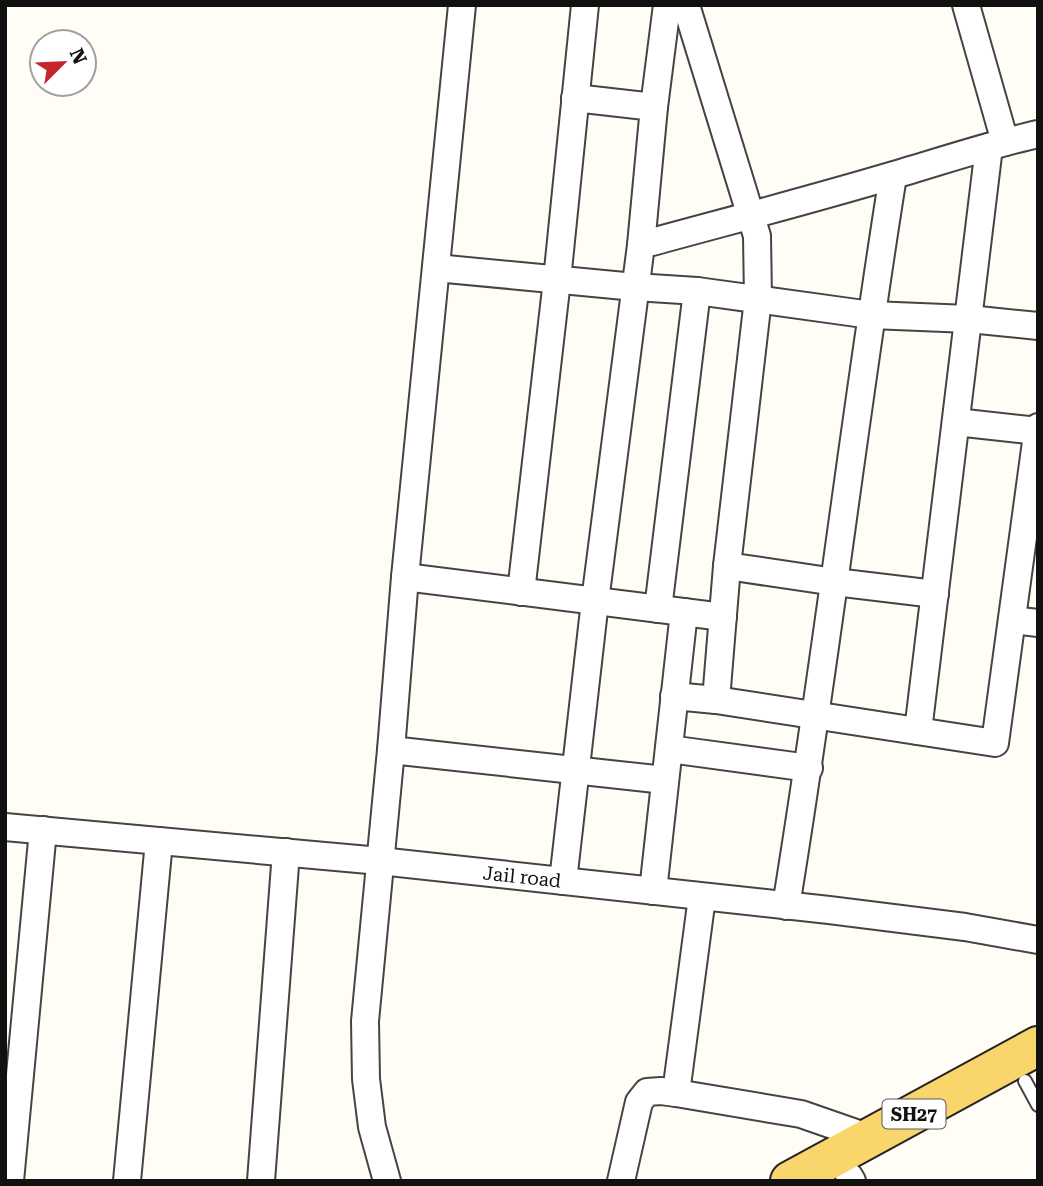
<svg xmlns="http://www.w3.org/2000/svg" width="1043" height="1186" viewBox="0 0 1043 1186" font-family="'Roboto Serif',serif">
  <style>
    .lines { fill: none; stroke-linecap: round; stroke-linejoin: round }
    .service-casing { stroke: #444; stroke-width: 16 }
    .minor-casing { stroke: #444; stroke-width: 30 }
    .primary-casing { stroke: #222; stroke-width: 42 }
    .service { stroke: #fff; stroke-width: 12 }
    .minor { stroke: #fff; stroke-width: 26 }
    .primary { stroke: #f9d66b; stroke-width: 38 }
    .labels { text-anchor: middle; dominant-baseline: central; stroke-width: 7; stroke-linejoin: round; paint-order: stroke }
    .shield { fill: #fff; stroke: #585858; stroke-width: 2 }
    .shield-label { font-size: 18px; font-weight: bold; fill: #111 }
    .street-label { font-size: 19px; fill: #111; stroke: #fff }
  </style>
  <rect width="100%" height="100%" fill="#fffdf5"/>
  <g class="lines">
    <defs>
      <polyline id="service" points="1025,1081 1038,1105"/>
      <g id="minor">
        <polyline points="686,5 757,236 758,299 727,566 716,700"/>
        <polyline points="966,5 1005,142"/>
        <polyline points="575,98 654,107"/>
        <path d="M641,245C725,222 810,200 894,175C942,161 989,145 1038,134"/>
        <polyline points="436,268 635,287 697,291 871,315 969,319 1038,326"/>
        <polyline points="956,422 1038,431"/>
        <polyline points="727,566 835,582 935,594"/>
        <polyline points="405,577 723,617"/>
        <polyline points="521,592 557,280 585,5"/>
        <polyline points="658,609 697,291"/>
        <polyline points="1012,620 1038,623"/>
        <polyline points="674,696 716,700 995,743 1038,427"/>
        <polyline points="918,731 989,147"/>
        <polyline points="669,749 809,768"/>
        <polyline points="391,750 665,780"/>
        <polyline points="5,827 380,861 829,910 965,927 1038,940"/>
        <polyline points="563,881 595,601 641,245 654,107 667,5"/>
        <polyline points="653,891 684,612"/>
        <path d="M786,906C826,663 854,418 893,176"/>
        <polyline points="676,1093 702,897"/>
        <polyline points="849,1176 852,1181"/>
        <polyline points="10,1181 43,830"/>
        <polyline points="127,1181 159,841"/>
        <polyline points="261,1181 286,852"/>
        <polyline points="387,1181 372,1127 366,1079 365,1021 391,750 405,577 462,5"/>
        <polyline points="621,1181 639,1102 647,1092 661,1091 676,1093 801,1114 870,1138"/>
      </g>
      <polyline id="primary" points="790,1181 1038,1046"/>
    </defs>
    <!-- service casing -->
    <use href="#service" class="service-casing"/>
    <!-- minor casing -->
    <use href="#minor" class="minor-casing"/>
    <!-- primary casing -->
    <use href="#primary" class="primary-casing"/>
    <!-- service -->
    <use href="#service" class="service"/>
    <!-- minor -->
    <use href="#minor" class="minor"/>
    <!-- primary -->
    <use href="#primary" class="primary"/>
  </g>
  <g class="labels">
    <!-- shield labels -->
    <rect class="shield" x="882.5" y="1099.5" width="63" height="29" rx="5"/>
    <g class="shield-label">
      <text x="914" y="1114">SH27</text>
    </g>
    <!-- street labels -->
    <g class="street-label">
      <text transform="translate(522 877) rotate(6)">Jail road</text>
    </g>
  </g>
  <!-- border -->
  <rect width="1043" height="1186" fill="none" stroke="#111111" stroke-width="14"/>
  <!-- north arrow -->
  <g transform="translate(63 63) rotate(66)"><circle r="33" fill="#ffffff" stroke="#a0a0a0" stroke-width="2"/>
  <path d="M0-5L12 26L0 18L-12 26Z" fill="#c4262e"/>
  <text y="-10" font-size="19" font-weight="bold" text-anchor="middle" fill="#111111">N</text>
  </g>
</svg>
